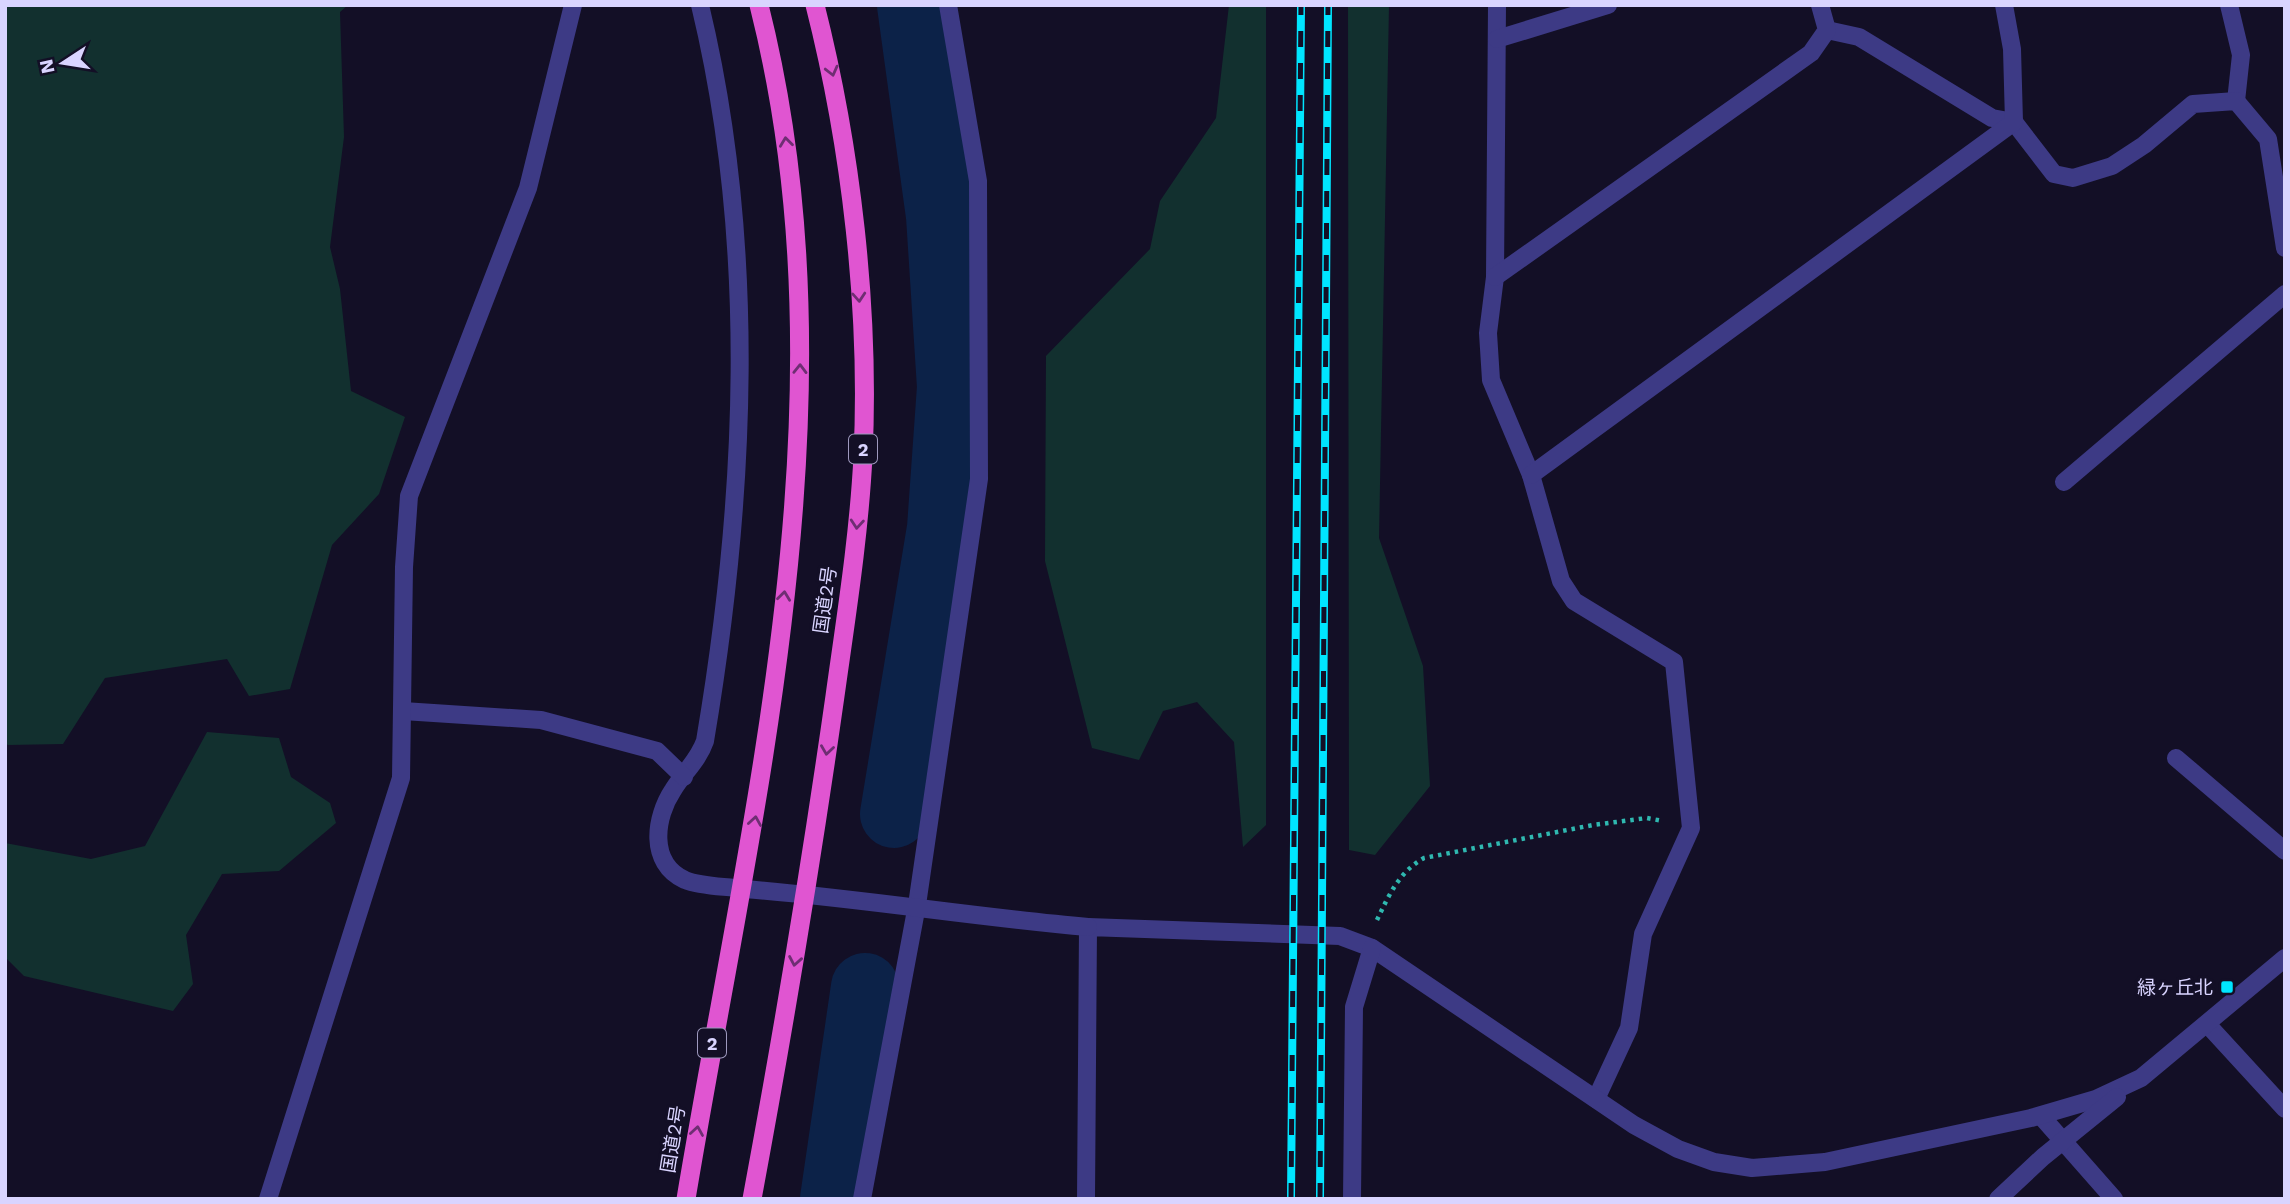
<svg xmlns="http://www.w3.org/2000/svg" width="2290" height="1204" viewBox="0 0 2290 1204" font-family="'Work Sans','Noto Sans JP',sans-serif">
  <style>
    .green { fill: #12302f }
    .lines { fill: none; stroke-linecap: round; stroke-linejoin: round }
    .river { stroke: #0c2248; stroke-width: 68 }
    .path { stroke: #2fb8b0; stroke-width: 4.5; stroke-dasharray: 3.5 5; stroke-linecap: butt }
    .minor { stroke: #3d3a85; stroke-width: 18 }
    .tertiary { stroke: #3d3a85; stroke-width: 18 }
    .trunk { stroke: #e055d1; stroke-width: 19 }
    .rail-casing { stroke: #00e5ff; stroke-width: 8 }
    .rail { stroke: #130f26; stroke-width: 5; stroke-dasharray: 16; stroke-linecap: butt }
    .oneway { stroke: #6f2e73 }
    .poi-dot { fill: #00e5ff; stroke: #130f26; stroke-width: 2.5 }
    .labels { text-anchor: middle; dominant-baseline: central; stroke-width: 6; stroke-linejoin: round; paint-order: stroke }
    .shield { fill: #130f26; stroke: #9e99be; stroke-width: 2 }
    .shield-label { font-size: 18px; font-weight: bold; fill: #d9d4ff }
    .street-label { font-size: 19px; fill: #d9d4ff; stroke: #130f26 }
    .poi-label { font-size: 19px; fill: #d9d4ff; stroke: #130f26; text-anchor: end }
  </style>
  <rect width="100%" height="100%" fill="#130f26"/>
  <!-- green -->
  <g class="green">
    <polygon points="5,5 348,5 340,12 344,137 330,247 340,289 351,391 405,417 379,494 332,545 290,689 249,696 227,659 105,678 63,744 8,745 5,743"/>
    <polygon points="1229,5 1266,5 1266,825 1243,847 1234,742 1197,702 1163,711 1139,760 1092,748 1045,561 1046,356 1150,249 1160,201 1216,118"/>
    <polygon points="1348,5 1389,5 1379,538 1423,666 1430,786 1375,855 1349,850"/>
    <polygon points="207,732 279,738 291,777 330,803 336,823 279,871 222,874 186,935 193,984 173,1011 24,976 5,957 5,843 91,859 145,846"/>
  </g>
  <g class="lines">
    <!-- river -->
    <g class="river">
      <polyline points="894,814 941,528 951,387 940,216 911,5"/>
      <polyline points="834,1199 865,987"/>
    </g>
    <!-- path -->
    <path class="path" d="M1377,920C1389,895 1399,872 1424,858L1593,825L1647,818L1663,821"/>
    <!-- minor -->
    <g class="minor">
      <path d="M700,5C758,246 746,498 705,741C698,761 684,772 673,790C655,817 648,863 685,880C702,887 725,886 744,889"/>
      <polyline points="1497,5 1495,277 1488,333 1491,380 1531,475 1561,581 1574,601 1674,662 1691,828 1643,934 1629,1028 1596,1099"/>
      <polyline points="2229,5 2241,55 2236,101"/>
      <polyline points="1827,30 1859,37 1992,118 2014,122 2054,174 2073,178 2112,166 2144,145 2193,104 2236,101 2268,139 2285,248"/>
      <polyline points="1497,39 1608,5"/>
      <polyline points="1495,277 1811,53 1827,30 1820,5"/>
      <polyline points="1531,475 2014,122 2012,49 2004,5"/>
      <polyline points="2064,482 2285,294"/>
      <polyline points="403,711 541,720 657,751 684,777"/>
      <polyline points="2176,758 2285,851"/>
      <polyline points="2207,1024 2285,1109"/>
      <polyline points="2041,1116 2114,1199"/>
      <polyline points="268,1199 401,778 404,567 409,496 528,188 573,5"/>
      <polyline points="862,1199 917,905 979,479 978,181 948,5"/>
      <polyline points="1086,1199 1088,927 1340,936 1372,948 1634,1125 1678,1149 1714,1162 1752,1168 1825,1162 2031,1118 2096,1099 2141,1078 2285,958"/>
      <polyline points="1352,1199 1354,1007 1372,948"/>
      <polyline points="1998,1199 2043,1157 2117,1097"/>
    </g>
    <!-- tertiary -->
    <path class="tertiary" d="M744,889C859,898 973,917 1088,927"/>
    <!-- trunk -->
    <g class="trunk">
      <path d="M686,1199C751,807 859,401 759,5"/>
      <path d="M752,1199C783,1032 811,865 835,696C846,617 859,536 863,456C870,309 851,147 815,5"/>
    </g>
    <defs>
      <g id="rail">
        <polyline points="1291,1199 1301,5"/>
        <polyline points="1320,1199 1328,5"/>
      </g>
    </defs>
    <!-- rail casing -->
    <use href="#rail" class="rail-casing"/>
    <!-- rail -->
    <use href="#rail" class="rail"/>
  </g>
  <!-- one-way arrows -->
  <defs><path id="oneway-chevron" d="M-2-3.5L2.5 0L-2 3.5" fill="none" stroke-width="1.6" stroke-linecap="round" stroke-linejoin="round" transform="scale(1.75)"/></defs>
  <g class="oneway">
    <use href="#oneway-chevron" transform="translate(832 71) rotate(76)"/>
    <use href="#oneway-chevron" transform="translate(786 142) rotate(-97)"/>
    <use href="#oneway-chevron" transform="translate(859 297) rotate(86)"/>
    <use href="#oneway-chevron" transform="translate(800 369) rotate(-89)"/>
    <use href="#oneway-chevron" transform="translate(857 524) rotate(95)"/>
    <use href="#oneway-chevron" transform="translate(784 596) rotate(-83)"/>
    <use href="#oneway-chevron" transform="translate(827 750) rotate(98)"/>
    <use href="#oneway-chevron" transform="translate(755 821) rotate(-81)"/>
    <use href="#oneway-chevron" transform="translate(795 961) rotate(100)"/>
    <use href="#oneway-chevron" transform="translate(697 1131) rotate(-81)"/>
  </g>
  <!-- markers -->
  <rect class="poi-dot" x="2220" y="980" width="14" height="14" rx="3.5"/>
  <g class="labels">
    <!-- shield labels -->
    <g class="shield">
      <rect x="849" y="434.5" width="28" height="29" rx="5"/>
      <rect x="698" y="1028.5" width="28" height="29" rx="5"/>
    </g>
    <g class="shield-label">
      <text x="863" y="449">2</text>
      <text x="712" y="1043">2</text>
    </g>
    <!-- street labels -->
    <g class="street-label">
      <text transform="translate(825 600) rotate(-82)">国道2号</text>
      <text transform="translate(673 1139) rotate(-81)">国道2号</text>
    </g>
    <!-- poi labels -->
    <g class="poi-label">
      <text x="2213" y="987">緑ヶ丘北</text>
    </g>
  </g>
  <!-- border -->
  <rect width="2290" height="1204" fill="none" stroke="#d9d4ff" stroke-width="14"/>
  <!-- north arrow -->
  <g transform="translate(63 63) rotate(258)" stroke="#130f26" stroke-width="5" paint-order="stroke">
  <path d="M0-5L12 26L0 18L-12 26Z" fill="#d9d4ff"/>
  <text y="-10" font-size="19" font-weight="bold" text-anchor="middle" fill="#d9d4ff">N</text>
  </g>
</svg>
